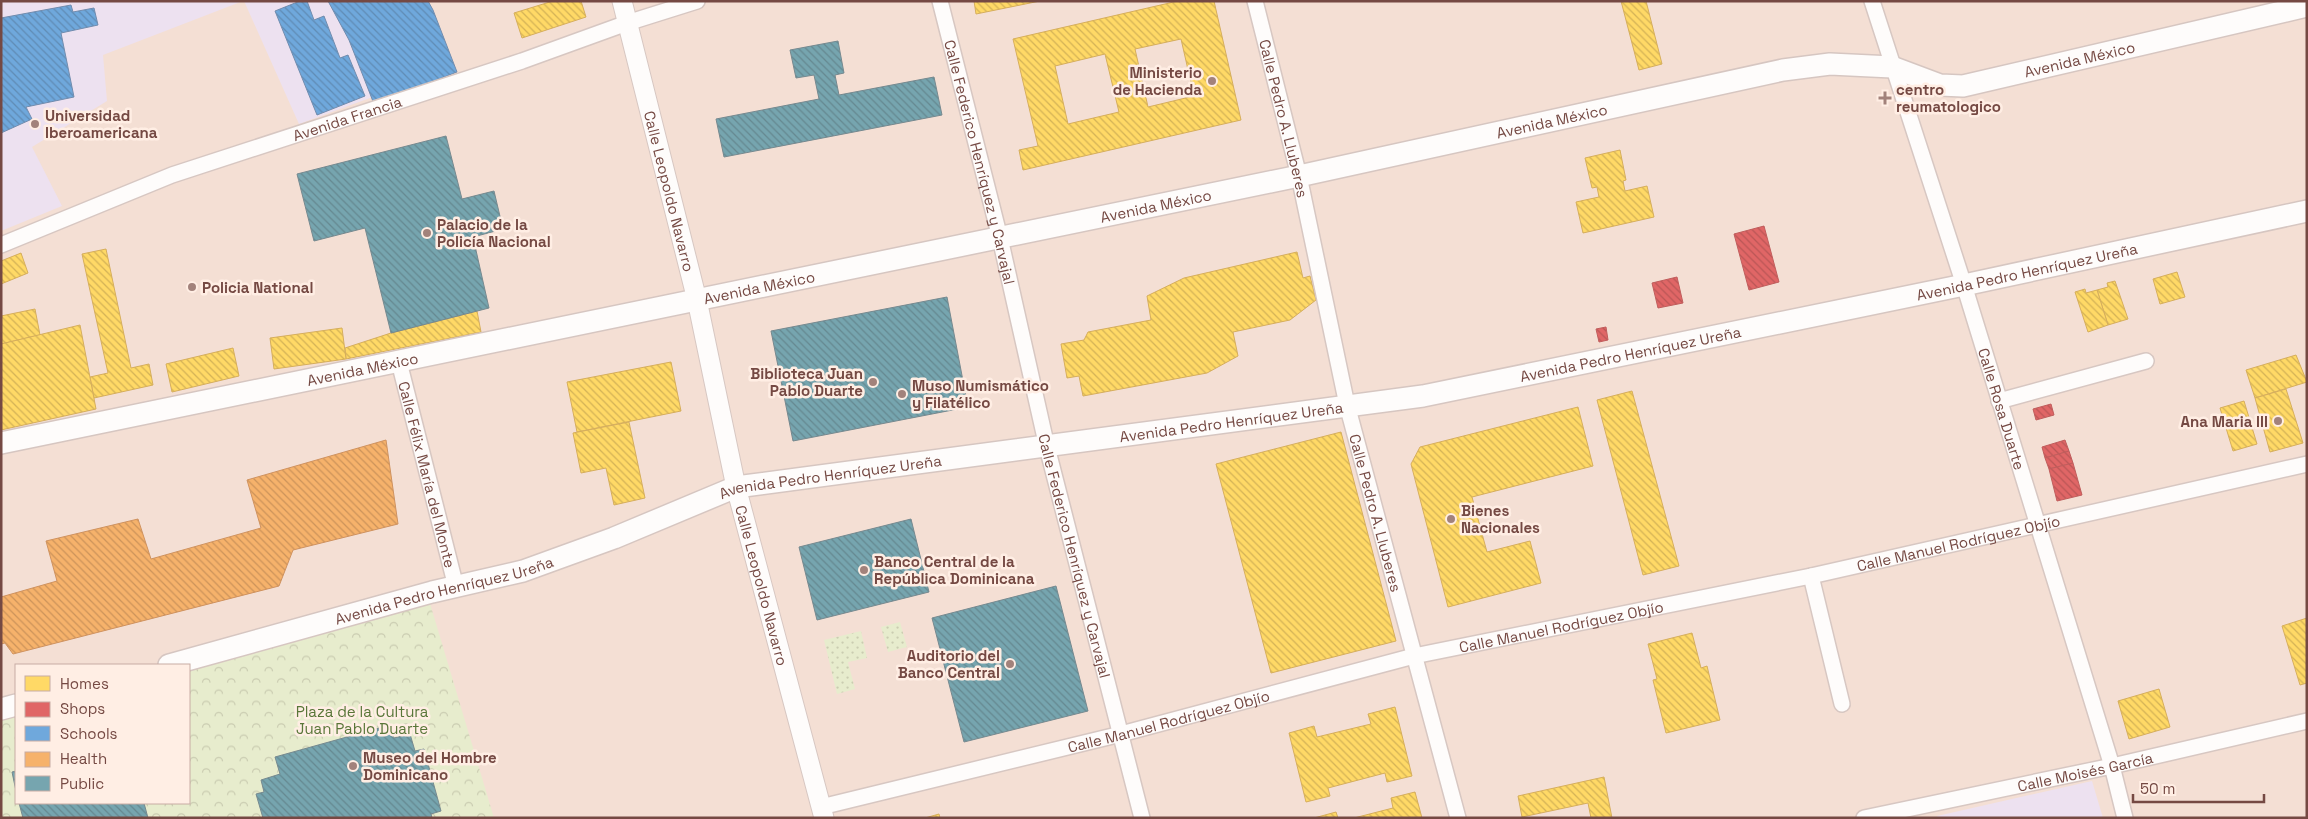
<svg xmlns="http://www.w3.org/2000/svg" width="2308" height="819" viewBox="0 0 2308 819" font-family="'Space Grotesk',sans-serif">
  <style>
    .residential { fill: #f4dfd4; fill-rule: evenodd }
    .education { fill: #ede1f0 }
    .grass { fill: url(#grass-dots) }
    .park { fill: url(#park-crowns) }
    .homes { fill: url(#homes-back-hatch); stroke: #d6ae5c; fill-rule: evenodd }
    .shops { fill: url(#shops-back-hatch); stroke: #c05d5c }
    .schools { fill: url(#schools-back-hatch); stroke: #718cae }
    .health { fill: url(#health-back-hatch); stroke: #cf925f }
    .public { fill: url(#public-back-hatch); stroke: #76898f }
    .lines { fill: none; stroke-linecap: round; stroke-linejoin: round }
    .minor-casing { stroke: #d7c7c2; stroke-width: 18 }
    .tertiary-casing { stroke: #d7c7c2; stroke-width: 21 }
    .secondary-casing { stroke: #d6c6c1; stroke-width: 24 }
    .minor { stroke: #fefcfb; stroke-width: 15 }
    .tertiary { stroke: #fefcfb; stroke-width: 19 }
    .secondary { stroke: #fefcfb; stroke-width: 21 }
    .poi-dot { fill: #a2827b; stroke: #ffeee4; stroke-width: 2 }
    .labels { text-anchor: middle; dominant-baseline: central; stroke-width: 5; stroke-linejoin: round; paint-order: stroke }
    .street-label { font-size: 15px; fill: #754943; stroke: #ffeee4 }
    .poi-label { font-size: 15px; font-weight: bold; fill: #754943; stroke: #ffeee4; text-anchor: start }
    .park-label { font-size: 15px; fill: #597638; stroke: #ffeee4 }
  </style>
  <defs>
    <pattern id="grass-dots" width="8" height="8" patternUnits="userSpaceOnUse" patternTransform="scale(1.25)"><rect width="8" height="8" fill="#e7eccd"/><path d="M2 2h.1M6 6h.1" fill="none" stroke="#caccb1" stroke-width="1.8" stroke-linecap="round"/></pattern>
    <pattern id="park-crowns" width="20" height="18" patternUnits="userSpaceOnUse" patternTransform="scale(1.25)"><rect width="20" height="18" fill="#e7eccd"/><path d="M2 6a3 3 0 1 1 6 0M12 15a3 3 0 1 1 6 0" fill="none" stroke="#caccb1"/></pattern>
    <pattern id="homes-back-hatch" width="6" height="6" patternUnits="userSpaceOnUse" patternTransform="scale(1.25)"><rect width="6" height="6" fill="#ffd966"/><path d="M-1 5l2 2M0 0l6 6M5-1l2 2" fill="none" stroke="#d3b256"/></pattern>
    <pattern id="shops-back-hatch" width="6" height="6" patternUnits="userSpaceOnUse" patternTransform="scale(1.25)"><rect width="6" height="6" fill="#e06666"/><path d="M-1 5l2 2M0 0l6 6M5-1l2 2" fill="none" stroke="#ba5656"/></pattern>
    <pattern id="schools-back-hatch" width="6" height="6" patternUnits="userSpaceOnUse" patternTransform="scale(1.25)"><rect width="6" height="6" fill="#6fa8dc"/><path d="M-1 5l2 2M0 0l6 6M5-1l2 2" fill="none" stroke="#608bb4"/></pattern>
    <pattern id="health-back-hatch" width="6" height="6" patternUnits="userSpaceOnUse" patternTransform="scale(1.25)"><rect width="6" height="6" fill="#f6b26b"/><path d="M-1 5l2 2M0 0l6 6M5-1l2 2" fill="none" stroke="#cc935a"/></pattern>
    <pattern id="public-back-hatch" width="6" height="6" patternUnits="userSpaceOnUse" patternTransform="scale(1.25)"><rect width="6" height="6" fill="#76a5af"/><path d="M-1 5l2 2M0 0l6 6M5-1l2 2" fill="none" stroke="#658890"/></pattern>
  </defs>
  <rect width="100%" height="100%" fill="#f6ebe4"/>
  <!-- residential -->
  <path class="residential" d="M1,1H2307V818H1ZM16,665H189V803H16Z"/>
  <!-- education -->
  <g class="education">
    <polygon points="1,1 243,1 103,55 107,101 32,147 62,206 1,231"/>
    <polygon points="244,1 409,1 438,73 299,124"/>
    <polygon points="2092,781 2103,818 1938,818 1937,816"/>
  </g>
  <!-- grass -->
  <g class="grass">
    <polygon points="900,622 907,647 888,652 881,627"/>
    <polygon points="861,631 867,658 848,662 855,689 837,694 824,640"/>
  </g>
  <!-- park -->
  <polygon class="park" points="429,600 494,818 1,818 1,713 16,709 16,803 189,803 189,665"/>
  <!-- homes -->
  <g class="homes">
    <polygon points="553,1 581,1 586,17 522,38 514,13"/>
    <polygon points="974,1 1040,1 976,14"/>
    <path d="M1178,1H1214L1241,120L1023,170L1019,150L1038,146L1013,39ZM1181,39L1194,96L1148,107L1135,49ZM1105,54L1119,112L1068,124L1055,66Z"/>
    <polygon points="1621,1 1646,1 1662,64 1639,70"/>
    <polygon points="1620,150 1626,180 1623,181 1625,191 1647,186 1654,217 1583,233 1576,202 1599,197 1597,187 1592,188 1585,158"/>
    <polygon points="106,249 131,368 149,364 153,385 94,398 90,377 108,373 82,254"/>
    <polygon points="1297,252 1303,278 1310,276 1316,300 1290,320 1233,332 1238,356 1207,373 1083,396 1079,376 1067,378 1061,344 1084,340 1088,332 1151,320 1147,296 1184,278"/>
    <polygon points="21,253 28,273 1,284 1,261"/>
    <polygon points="2177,272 2185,297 2160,304 2153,279"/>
    <polygon points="2115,281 2128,319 2108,325 2097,290 2108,287 2107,283"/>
    <polygon points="2085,289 2086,293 2097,290 2108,325 2088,332 2075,292"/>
    <polygon points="35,309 40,335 1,344 1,316"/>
    <polygon points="477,311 481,332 346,359 345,348 391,333"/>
    <polygon points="80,325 96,409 1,430 1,344"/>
    <polygon points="342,328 346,359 274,369 270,338"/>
    <polygon points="233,348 239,376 172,392 166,364"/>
    <polygon points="2296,355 2307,382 2255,398 2246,370"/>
    <polygon points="671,362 681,411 577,432 567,382"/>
    <polygon points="2286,389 2303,443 2270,452 2255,398"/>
    <polygon points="1632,391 1679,566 1643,575 1597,400"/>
    <polygon points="2244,401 2257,444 2233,451 2220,408"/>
    <polygon points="1578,407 1593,466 1472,497 1487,552 1530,541 1541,583 1448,607 1411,464 1420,447"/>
    <polygon points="629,422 645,498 614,505 606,468 581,473 573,433"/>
    <polygon points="1341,432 1396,641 1271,673 1216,464"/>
    <polygon points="2307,618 2307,683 2300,685 2282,626"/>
    <polygon points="1692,633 1701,668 1707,666 1720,720 1666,733 1653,680 1657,679 1648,644"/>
    <polygon points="2159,689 2170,727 2129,739 2118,701"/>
    <polygon points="1395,707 1412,776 1387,782 1385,773 1328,788 1330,796 1306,802 1289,733 1314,726 1317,737 1371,724 1368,714"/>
    <polygon points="1604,777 1612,818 1591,818 1588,803 1522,817 1518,796"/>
    <polygon points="1415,792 1422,818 1354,818 1393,808 1391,798"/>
    <polygon points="1336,812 1338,818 1314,818"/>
    <polygon points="939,814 940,818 925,818"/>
  </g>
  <!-- shops -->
  <g class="shops">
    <polygon points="1764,226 1779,282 1749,290 1734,234"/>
    <polygon points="1677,277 1683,303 1658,308 1652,283"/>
    <polygon points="1606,327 1608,340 1599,342 1596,329"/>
    <polygon points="2051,404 2054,415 2036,420 2033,409"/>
    <polygon points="2065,440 2069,451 2045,458 2042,447"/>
    <polygon points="2069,451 2073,463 2049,469 2045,458"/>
    <polygon points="2073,463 2082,495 2057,501 2049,469"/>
  </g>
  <!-- schools -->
  <g class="schools">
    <polygon points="300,1 307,1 314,20 324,16 340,58 348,55 365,96 317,115 275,11"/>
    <polygon points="328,1 428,1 433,10 457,72 374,104 349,40"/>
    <polygon points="71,5 73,12 94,8 98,25 61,33 74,97 26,107 32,119 1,133 1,18"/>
  </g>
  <!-- health -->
  <polygon class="health" points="386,440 398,524 293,550 279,586 13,654 5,643 1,644 1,597 57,581 46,541 138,519 151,559 261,528 247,480"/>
  <!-- public -->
  <g class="public">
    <polygon points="838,41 844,73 835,75 839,95 934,77 942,115 724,157 716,119 819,99 814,75 796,78 790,50"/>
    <polygon points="446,136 462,199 494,191 503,229 473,237 489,308 391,333 365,228 314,241 297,174"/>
    <polygon points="947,297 968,407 793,441 771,331"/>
    <polygon points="911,519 929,592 817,620 799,547"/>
    <polygon points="1056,586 1088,711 964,742 932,618"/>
    <polygon points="390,725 394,738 410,734 415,751 424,749 441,811 431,814 432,818 263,818 256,794 264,792 261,780 280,774 275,757"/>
    <polygon points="16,771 16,791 12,772"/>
    <polygon points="19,803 144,803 148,818 23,818"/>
  </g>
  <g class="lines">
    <defs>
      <g id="minor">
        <path id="s1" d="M940,1L1000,238L1047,447L1142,818"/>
        <path id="s2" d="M1255,1L1299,176L1347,405L1458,818"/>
        <path id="s3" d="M1872,1L1964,285L2112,766L2125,818"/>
        <path id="s4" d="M1,245L172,175L522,61L627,23L697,1"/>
        <path id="s5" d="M399,362L456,587"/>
        <polyline points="1999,401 2146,361"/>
        <polyline points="1811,576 1842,704"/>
        <path id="s6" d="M821,807L1121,734L1414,656L1811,576L2307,464"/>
        <path id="s7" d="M1864,818L2112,766L2307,721"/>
      </g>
      <g id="tertiary">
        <path id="s8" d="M622,1L697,300L736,487L824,818"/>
      </g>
      <g id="secondary">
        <path id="s9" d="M1,443L1299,176L1783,70L1830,64L1892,67L1940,85L1963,86L2307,6"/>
        <path id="s10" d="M169,665L432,592L523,571L614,538L736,487L1423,396L1964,285L2307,211"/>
        <polyline points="1,709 16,705"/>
      </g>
    </defs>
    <!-- minor casing -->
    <use href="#minor" class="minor-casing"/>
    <!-- tertiary casing -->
    <use href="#tertiary" class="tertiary-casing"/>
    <!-- secondary casing -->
    <use href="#secondary" class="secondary-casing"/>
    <!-- minor -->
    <use href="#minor" class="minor"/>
    <!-- tertiary -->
    <use href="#tertiary" class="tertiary"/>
    <!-- secondary -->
    <use href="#secondary" class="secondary"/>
  </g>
  <!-- markers -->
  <g class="poi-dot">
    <circle cx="1212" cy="81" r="5"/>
    <path d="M1882.5 90.5h5v5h5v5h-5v5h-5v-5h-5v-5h5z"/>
    <circle cx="35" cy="124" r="5"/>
    <circle cx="427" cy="233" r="5"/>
    <circle cx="192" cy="287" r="5"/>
    <circle cx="873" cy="382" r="5"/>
    <circle cx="902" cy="394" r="5"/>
    <circle cx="2278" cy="421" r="5"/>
    <circle cx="1451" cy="519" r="5"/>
    <circle cx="864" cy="570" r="5"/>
    <circle cx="1010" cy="664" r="5"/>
    <circle cx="353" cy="766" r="5"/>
  </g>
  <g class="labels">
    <!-- street labels -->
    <g class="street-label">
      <text stroke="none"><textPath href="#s9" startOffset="2124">Avenida México</textPath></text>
      <text stroke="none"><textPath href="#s4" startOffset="369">Avenida Francia</textPath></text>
      <text stroke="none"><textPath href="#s2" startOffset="121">Calle Pedro A. Lluberes</textPath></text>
      <text stroke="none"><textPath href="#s9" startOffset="1584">Avenida México</textPath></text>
      <text stroke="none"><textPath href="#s1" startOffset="166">Calle Federico Henríquez y Carvajal</textPath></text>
      <text stroke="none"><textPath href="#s8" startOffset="196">Calle Leopoldo Navarro</textPath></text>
      <text stroke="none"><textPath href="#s9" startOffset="1179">Avenida México</textPath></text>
      <text stroke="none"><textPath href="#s10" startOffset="1905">Avenida Pedro Henríquez Ureña</textPath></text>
      <text stroke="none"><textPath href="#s9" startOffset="774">Avenida México</textPath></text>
      <text stroke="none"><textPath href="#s10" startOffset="1500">Avenida Pedro Henríquez Ureña</textPath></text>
      <text stroke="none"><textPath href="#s9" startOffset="369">Avenida México</textPath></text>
      <text stroke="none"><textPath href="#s3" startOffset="428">Calle Rosa Duarte</textPath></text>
      <text stroke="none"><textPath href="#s10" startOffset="1095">Avenida Pedro Henríquez Ureña</textPath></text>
      <text stroke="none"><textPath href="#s5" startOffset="116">Calle Félix María del Monte</textPath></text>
      <text stroke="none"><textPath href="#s10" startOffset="690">Avenida Pedro Henríquez Ureña</textPath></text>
      <text stroke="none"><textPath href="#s2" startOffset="526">Calle Pedro A. Lluberes</textPath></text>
      <text stroke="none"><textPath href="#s6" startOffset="1168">Calle Manuel Rodríguez Objío</textPath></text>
      <text stroke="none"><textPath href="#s1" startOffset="571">Calle Federico Henríquez y Carvajal</textPath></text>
      <text stroke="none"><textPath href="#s8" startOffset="601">Calle Leopoldo Navarro</textPath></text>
      <text stroke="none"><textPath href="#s10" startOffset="285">Avenida Pedro Henríquez Ureña</textPath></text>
      <text stroke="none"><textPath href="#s6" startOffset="762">Calle Manuel Rodríguez Objío</textPath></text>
      <text stroke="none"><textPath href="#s6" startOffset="358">Calle Manuel Rodríguez Objío</textPath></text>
      <text stroke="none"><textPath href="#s7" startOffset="226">Calle Moisés García</textPath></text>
    </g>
    <!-- poi labels -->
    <g class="poi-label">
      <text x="1202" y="72" text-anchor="end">Ministerio<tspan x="1202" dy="17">de Hacienda</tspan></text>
      <text x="1896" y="89">centro<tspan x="1896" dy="17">reumatologico</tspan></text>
      <text x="45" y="115">Universidad<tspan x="45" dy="17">Iberoamericana</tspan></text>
      <text x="437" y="224">Palacio de la<tspan x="437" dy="17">Policía Nacional</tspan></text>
      <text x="202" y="287">Policia National</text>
      <text x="863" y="373" text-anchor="end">Biblioteca Juan<tspan x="863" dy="17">Pablo Duarte</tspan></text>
      <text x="912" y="385">Muso Numismático<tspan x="912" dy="17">y Filatélico</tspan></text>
      <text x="2268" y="421" text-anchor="end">Ana Maria III</text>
      <text x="1461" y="510">Bienes<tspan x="1461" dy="17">Nacionales</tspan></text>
      <text x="874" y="561">Banco Central de la<tspan x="874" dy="17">República Dominicana</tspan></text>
      <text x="1000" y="655" text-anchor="end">Auditorio del<tspan x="1000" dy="17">Banco Central</tspan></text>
      <text x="363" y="757">Museo del Hombre<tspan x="363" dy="17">Dominicano</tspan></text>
    </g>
    <!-- park labels -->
    <g class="park-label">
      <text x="362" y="711">Plaza de la Cultura<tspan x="362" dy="17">Juan Pablo Duarte</tspan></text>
    </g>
  </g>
  <!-- border -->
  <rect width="2308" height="819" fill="none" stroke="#754943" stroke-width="5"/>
  <!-- legend -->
  <rect x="15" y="664" width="175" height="140" fill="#ffeee4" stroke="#c8aca4"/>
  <rect x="25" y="676" width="25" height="15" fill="#ffd966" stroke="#c8aca4"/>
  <text x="60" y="689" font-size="15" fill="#754943">Homes</text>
  <rect x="25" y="702" width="25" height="15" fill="#e06666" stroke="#c8aca4"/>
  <text x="60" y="714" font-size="15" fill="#754943">Shops</text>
  <rect x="25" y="726" width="25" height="15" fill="#6fa8dc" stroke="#c8aca4"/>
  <text x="60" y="739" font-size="15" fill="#754943">Schools</text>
  <rect x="25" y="752" width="25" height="15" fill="#f6b26b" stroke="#c8aca4"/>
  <text x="60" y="764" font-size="15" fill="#754943">Health</text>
  <rect x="25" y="776" width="25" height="15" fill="#76a5af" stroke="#c8aca4"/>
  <text x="60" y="789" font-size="15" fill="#754943">Public</text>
  <!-- scale -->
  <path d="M2133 794v8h131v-8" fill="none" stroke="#754943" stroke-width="2.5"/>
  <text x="2140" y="794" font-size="15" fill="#754943" stroke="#ffeee4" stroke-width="4" paint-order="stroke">50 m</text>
</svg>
